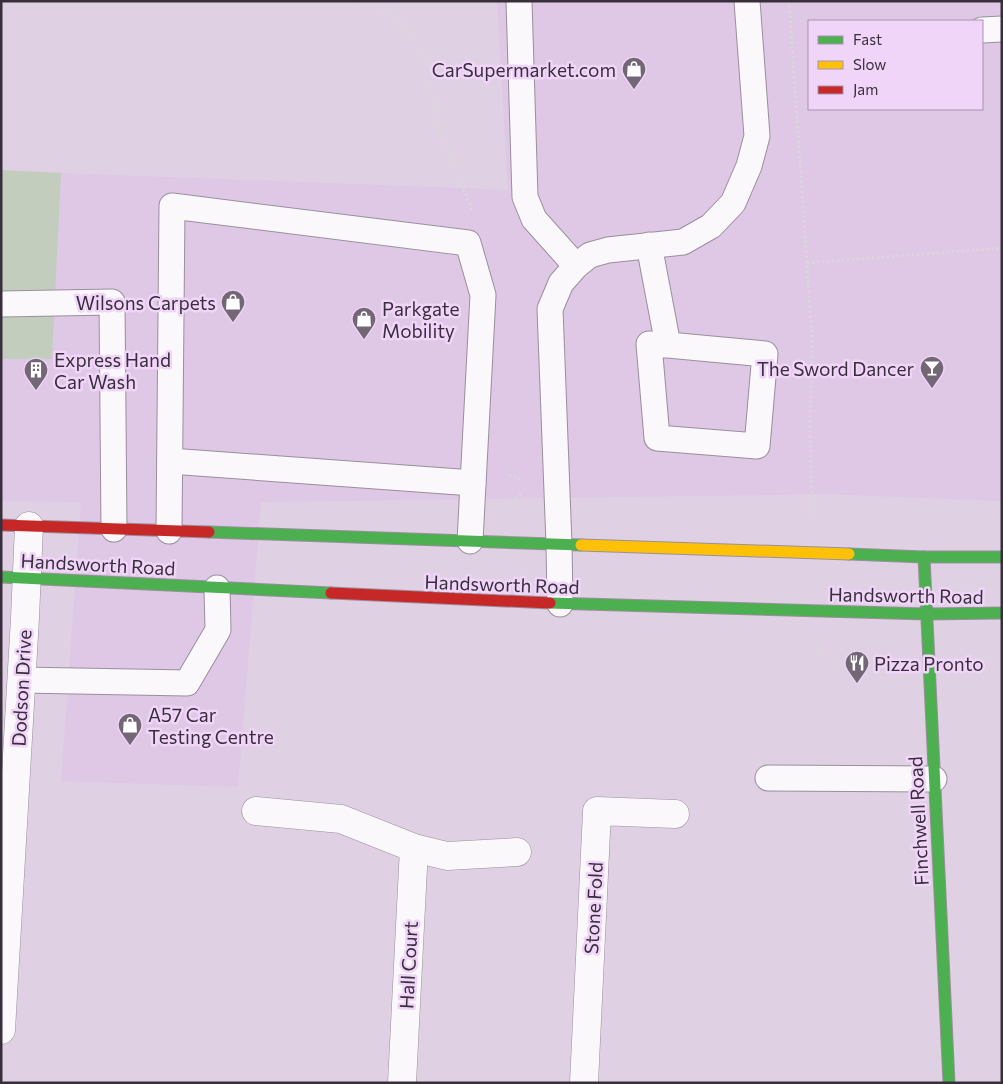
<svg xmlns="http://www.w3.org/2000/svg" width="1003" height="1084" viewBox="0 0 1003 1084" font-family="Commissioner,sans-serif">
  <style>
    .built { fill: #dfc7e6; fill-rule: evenodd }
    .green { fill: #c2cdbe }
    .lines { fill: none; stroke-linecap: round; stroke-linejoin: round }
    .lane-casing { stroke: #9a8f9d; stroke-width: 27 }
    .street-casing { stroke: #9a8f9d; stroke-width: 29 }
    .fast-casing { stroke: #9a8f9d; stroke-width: 13 }
    .slow-casing { stroke: #9a8f9d; stroke-width: 13 }
    .jam-casing { stroke: #9a8f9d; stroke-width: 13 }
    .path { stroke: #dbd6dc; stroke-width: 3; stroke-dasharray: 2.5 2.5; stroke-linecap: butt }
    .lane { stroke: #faf8fb; stroke-width: 25 }
    .street { stroke: #faf8fb; stroke-width: 28 }
    .fast { stroke: #4caf50; stroke-width: 11 }
    .slow { stroke: #ffc107; stroke-width: 11 }
    .jam { stroke: #c62828; stroke-width: 11 }
    .labels { text-anchor: middle; dominant-baseline: central; stroke-width: 5; stroke-linejoin: round; paint-order: stroke }
    .poi-label { font-size: 19px; fill: #392f3c; stroke: #f0d5f9; text-anchor: start }
    .street-label { font-size: 19px; fill: #392f3c; stroke: #f0d5f9 }
  </style>
  <rect width="100%" height="100%" fill="#dfd0e3"/>
  <!-- built -->
  <path class="built" d="M497,1H1002V501L826,494L261,502L238,787L61,781L81,502L1,501V359H52L61,173L508,190ZM809,21H982V109H809Z"/>
  <!-- green -->
  <polygon class="green" points="1,170 61,173 52,359 1,359"/>
  <g class="lines">
    <defs>
      <g id="lane">
        <polyline points="519,1 525,197 534,219 576,266"/>
        <polyline points="982,30 1002,29"/>
        <polyline points="649,245 668,345 649,344 657,438 757,446 765,354 668,345"/>
        <polyline points="1,304 112,302 114,529"/>
        <polyline points="170,461 473,483"/>
        <polyline points="169,531 172,206 468,243 483,295 470,541"/>
        <polyline points="560,604 559,544 550,309 561,283 576,266 590,255 608,250 683,242 711,226 733,203 749,166 757,136 747,1"/>
        <polyline points="21,680 187,683 218,630 217,588"/>
        <polyline points="768,778 934,779"/>
      </g>
      <g id="street">
        <polyline points="256,811 341,819 414,848 447,856 517,852"/>
        <polyline points="1,1030 25,618 29,526"/>
        <polyline points="402,1083 414,848"/>
        <polyline points="584,1083 597,811 675,814"/>
      </g>
      <g id="fast">
        <polyline points="209,532 581,545"/>
        <polyline points="849,554 924,557 1002,557"/>
        <polyline points="924,557 949,1083"/>
        <polyline points="1,577 331,593"/>
        <polyline points="550,603 926,614 1002,613"/>
      </g>
      <polyline id="slow" points="581,545 849,554"/>
      <g id="jam">
        <polyline points="1,525 209,532"/>
        <polyline points="331,593 550,603"/>
      </g>
    </defs>
    <!-- lane casing -->
    <use href="#lane" class="lane-casing"/>
    <!-- street casing -->
    <use href="#street" class="street-casing"/>
    <!-- fast casing -->
    <use href="#fast" class="fast-casing"/>
    <!-- slow casing -->
    <use href="#slow" class="slow-casing"/>
    <!-- jam casing -->
    <use href="#jam" class="jam-casing"/>
    <!-- path -->
    <g class="path">
      <polyline points="353,1 387,10 406,26 429,65 435,119 472,210"/>
      <polyline points="789,1 812,338 810,426 812,517"/>
      <polyline points="807,263 1002,248"/>
      <polyline points="509,475 518,477 520,483"/>
      <polyline points="509,506 522,492"/>
      <polyline points="817,648 819,659"/>
    </g>
    <!-- lane -->
    <use href="#lane" class="lane"/>
    <!-- street -->
    <use href="#street" class="street"/>
    <!-- fast -->
    <use href="#fast" class="fast"/>
    <!-- slow -->
    <use href="#slow" class="slow"/>
    <!-- jam -->
    <use href="#jam" class="jam"/>
  </g>
  <!-- icons -->
  <defs>
    <symbol id="shop-pin" viewBox="-11 -11 22 30"><path d="M0 17L-7.5 6A9.5 9.5 0 1 1 7.5 6Z" fill="#736776" stroke="#f0d5f9"/><path d="M-5-2.5h2.3a2.7 3.5 0 0 1 5.4 0H5L5.5 6h-11ZM-1.5-2.5h3a1.5 2.3 0 0 0-3 0Z" fill="#fff"/></symbol>
    <symbol id="bar-pin" viewBox="-11 -11 22 30"><path d="M0 17L-7.5 6A9.5 9.5 0 1 1 7.5 6Z" fill="#736776" stroke="#f0d5f9"/><path d="M-6-5H6L.8 .8V4.5H3.5V6h-7V4.5H-.8V.8Z" fill="#fff"/></symbol>
    <symbol id="building-pin" viewBox="-11 -11 22 30"><path d="M0 17L-7.5 6A9.5 9.5 0 1 1 7.5 6Z" fill="#736776" stroke="#f0d5f9"/><path d="M-4-6H4V6H1V3H-1V6H-4ZM-2.5-4.3h1.7v1.8h-1.7ZM.8-4.3h1.7v1.8H.8ZM-2.5-1h1.7V.8h-1.7ZM.8-1h1.7V.8H.8Z" fill="#fff"/></symbol>
    <symbol id="restaurant-pin" viewBox="-11 -11 22 30"><path d="M0 17L-7.5 6A9.5 9.5 0 1 1 7.5 6Z" fill="#736776" stroke="#f0d5f9"/><path d="M-5-6h1v4h1v-4h1v4h1v-4h1v5L-1.5 .5V6h-2V.5L-5-1ZM5-6V6H3V1.5H1.5Q1.5-4 5-6Z" fill="#fff"/></symbol>
  </defs>
  <g fill-rule="evenodd">
    <use href="#shop-pin" x="620" y="55" width="28" height="38"/>
    <use href="#shop-pin" x="219" y="288" width="28" height="38"/>
    <use href="#shop-pin" x="350" y="305" width="28" height="38"/>
    <use href="#bar-pin" x="918" y="354" width="28" height="38"/>
    <use href="#building-pin" x="22" y="356" width="28" height="38"/>
    <use href="#restaurant-pin" x="843" y="649" width="28" height="38"/>
    <use href="#shop-pin" x="116" y="711" width="28" height="38"/>
  </g>
  <g class="labels">
    <!-- poi labels -->
    <g class="poi-label">
      <text x="616" y="69" text-anchor="end">CarSupermarket.com</text>
      <text x="216" y="302" text-anchor="end">Wilsons Carpets</text>
      <text x="382" y="308">Parkgate<tspan x="382" dy="22">Mobility</tspan></text>
      <text x="54" y="359">Express Hand<tspan x="54" dy="22">Car Wash</tspan></text>
      <text x="914" y="368" text-anchor="end">The Sword Dancer</text>
      <text x="874" y="663">Pizza Pronto</text>
      <text x="148" y="714">A57 Car<tspan x="148" dy="22">Testing Centre</tspan></text>
    </g>
    <!-- street labels -->
    <g class="street-label">
      <text transform="translate(98 564) rotate(3)">Handsworth Road</text>
      <text transform="translate(502 584) rotate(2)">Handsworth Road</text>
      <text transform="translate(906 595) rotate(1)">Handsworth Road</text>
      <text transform="translate(21 688) rotate(-87)">Dodson Drive</text>
      <text transform="translate(918 821) rotate(-93)">Finchwell Road</text>
      <text transform="translate(593 908) rotate(-87)">Stone Fold</text>
      <text transform="translate(408 965) rotate(-87)">Hall Court</text>
    </g>
  </g>
  <!-- border -->
  <rect width="1003" height="1084" fill="none" stroke="#392f3c" stroke-width="5"/>
  <!-- legend -->
  <rect x="808" y="20" width="175" height="90" fill="#f0d5f9" stroke="#a793ad"/>
  <rect x="818" y="36" width="25" height="8" fill="#4caf50" stroke="#a793ad"/>
  <text x="853" y="45" font-size="15" fill="#392f3c">Fast</text>
  <rect x="818" y="61" width="25" height="8" fill="#ffc107" stroke="#a793ad"/>
  <text x="853" y="70" font-size="15" fill="#392f3c">Slow</text>
  <rect x="818" y="86" width="25" height="8" fill="#c62828" stroke="#a793ad"/>
  <text x="853" y="95" font-size="15" fill="#392f3c">Jam</text>
</svg>
